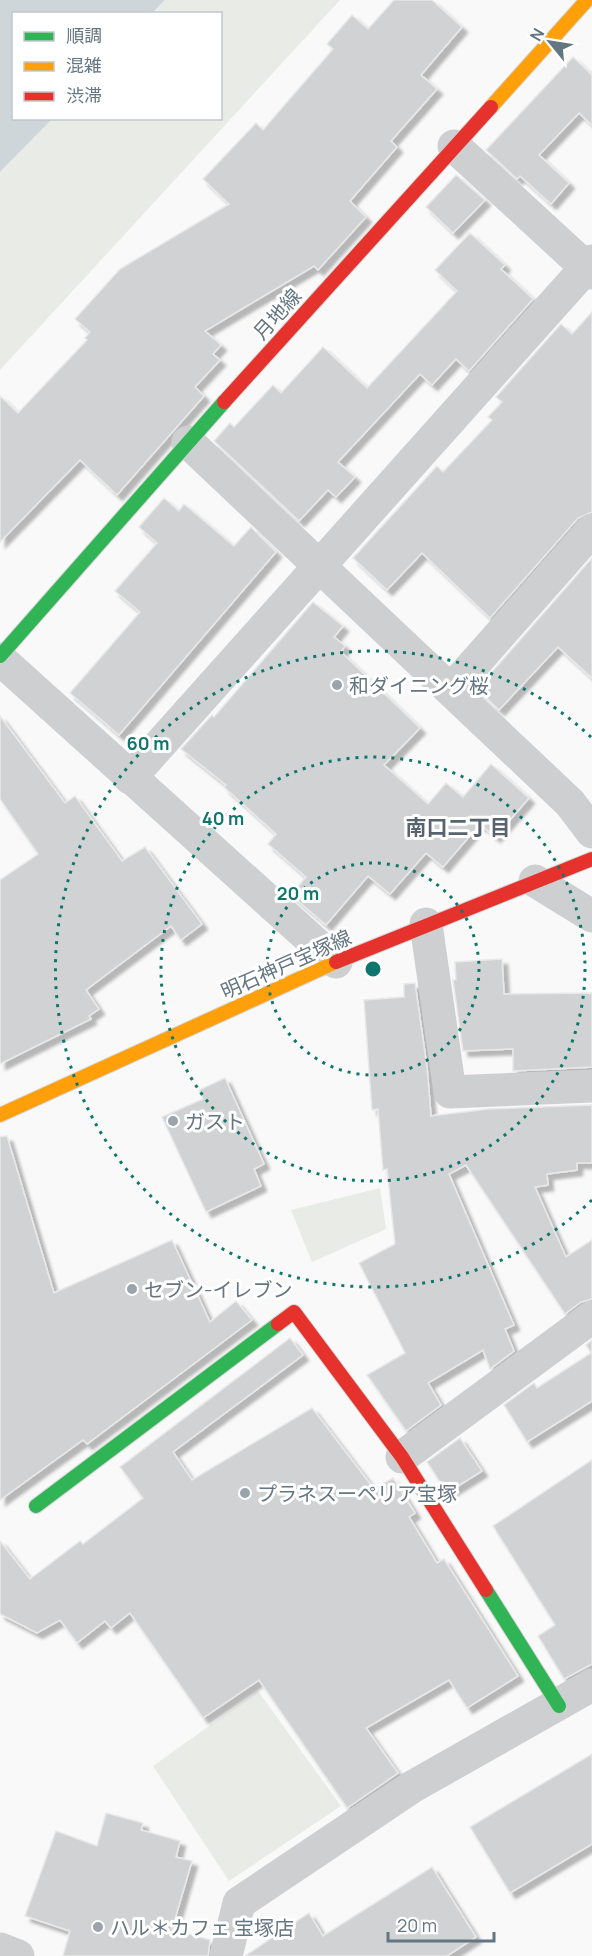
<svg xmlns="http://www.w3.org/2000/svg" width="592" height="1956" viewBox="0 0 592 1956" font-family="Manrope,'Noto Sans JP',sans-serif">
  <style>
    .green { fill: #e8ebe6 }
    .water { fill: #ced6d9 }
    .building { fill: #d0d2d3; stroke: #e8e8e8; stroke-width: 1.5; filter: url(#shadow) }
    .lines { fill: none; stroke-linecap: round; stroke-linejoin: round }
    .fast-casing { stroke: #d5d6d7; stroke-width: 16 }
    .slow-casing { stroke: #d5d6d7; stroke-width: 16 }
    .jam-casing { stroke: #d5d6d7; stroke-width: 16 }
    .street { stroke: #cecfd0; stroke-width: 33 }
    .fast { stroke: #30b455; stroke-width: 14 }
    .slow { stroke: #ff9f0a; stroke-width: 14 }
    .jam { stroke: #e5322d; stroke-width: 14 }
    .ring { fill: none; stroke: #0f766e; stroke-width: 3; stroke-dasharray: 3 6 }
    .poi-dot { fill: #99a4ac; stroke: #fff; stroke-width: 2 }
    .labels { text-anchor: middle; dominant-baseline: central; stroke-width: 6; stroke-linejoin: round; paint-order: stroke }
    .street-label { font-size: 20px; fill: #657683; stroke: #fff }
    .poi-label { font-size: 20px; fill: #657683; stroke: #fff; text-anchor: start }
    .neighbourhood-label { font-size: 21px; font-weight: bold; fill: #57646e; stroke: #fff }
    .centre { fill: #0f766e; stroke: #fff; stroke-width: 3 }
    .ring-label { font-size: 18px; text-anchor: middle; font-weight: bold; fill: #0f766e; stroke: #fff; stroke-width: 6; stroke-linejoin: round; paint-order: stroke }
  </style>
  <defs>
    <filter id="shadow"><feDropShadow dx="5.5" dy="5.5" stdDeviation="1.5" flood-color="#0004"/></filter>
  </defs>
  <rect width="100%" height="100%" fill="#f9f9f9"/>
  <!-- green -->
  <g class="green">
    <polygon points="165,0 340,0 0,370 0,172 52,119 220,118 220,14 152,13"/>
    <polygon points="380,1188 386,1229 312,1262 291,1210"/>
    <polygon points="258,1691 341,1806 229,1881 153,1766"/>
  </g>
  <!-- water -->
  <polygon class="water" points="0,0 165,0 152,13 14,14 14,118 52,119 0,172"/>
  <!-- building -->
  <g class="building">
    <polygon points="394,0 432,0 462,27 421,75 437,89 391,141 397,147 350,201 366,217 318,270 314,266 205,331 221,345 213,354 220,360 195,387 204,396 117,495 80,460 0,542 0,396 18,413 87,340 85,338 90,332 75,319 120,269 229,204 203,179 256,123 263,130 333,49 327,44 352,15 368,29"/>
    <polygon points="573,57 592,75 592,125 579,113 539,155 569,183 551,204 520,176 517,179 486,150"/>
    <polygon points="456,175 485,200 453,233 426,207"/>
    <polygon points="470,233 505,265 501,269 533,299 469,371 456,359 432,385 420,374 338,462 355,477 336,497 328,490 299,521 214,441 230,423 234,427 273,385 281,393 323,347 367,388 457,291 435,270"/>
    <polygon points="592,312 592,512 578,518 490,618 422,553 387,590 353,558 437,466 443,472 492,420 488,417 502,402 496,397 561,324 572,334"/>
    <polygon points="164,498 179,511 184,504 234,546 251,527 276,552 119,735 70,693 140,612 115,591 157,543 139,527"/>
    <polygon points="592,558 592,678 558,647 499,710 477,689"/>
    <polygon points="313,602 343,626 334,637 345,646 341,652 420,728 384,765 428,804 446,783 463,797 491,764 529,798 495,837 480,824 443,867 426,853 390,894 368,876 326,925 291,895 306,877 268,844 276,834 224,787 226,785 181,749 212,715 214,717"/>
    <polygon points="0,716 65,803 75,796 122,861 145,847 202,924 181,940 171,926 86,990 99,1009 89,1016 91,1019 0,1064 0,880 38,854 0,799"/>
    <polygon points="502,959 504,994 592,993 592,1067 513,1071 513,1049 463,1051 453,980 456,980 455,962"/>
    <polygon points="415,983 427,1067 431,1116 489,1109 592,1105 592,1163 577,1163 577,1170 547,1174 548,1185 535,1187 566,1257 592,1240 592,1299 581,1302 565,1314 466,1165 449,1174 514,1325 505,1329 514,1351 490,1369 483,1350 428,1383 441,1405 406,1431 367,1375 405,1353 359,1263 395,1244 387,1169 383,1170 378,1109 372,1110 364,1000 404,997 404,984"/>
    <polygon points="225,1078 264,1164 254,1169 261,1186 206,1212 162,1117 203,1099 199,1090"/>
    <polygon points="7,1136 54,1293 172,1240 210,1322 236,1301 252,1320 87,1444 83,1440 0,1500 0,1137"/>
    <polygon points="290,1338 303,1355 173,1452 192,1480 312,1408 374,1489 393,1478 415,1513 409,1517 437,1563 444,1559 518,1676 467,1708 449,1680 366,1728 398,1773 347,1808 259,1680 203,1718 130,1613 111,1628 105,1621 77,1643 60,1620 37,1633 0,1614 0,1541 30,1579 80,1541 83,1544 143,1498 120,1467"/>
    <polygon points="592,1340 592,1401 527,1442 504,1405 534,1383 537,1388 591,1353 586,1345"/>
    <polygon points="460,1438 482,1471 447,1493 427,1462"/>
    <polygon points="592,1460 592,1664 564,1679 538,1636 555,1625 493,1526"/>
    <polygon points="592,1754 592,1844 510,1893 470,1827"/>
    <polygon points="106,1813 143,1823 141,1830 180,1841 176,1857 192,1861 172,1929 210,1940 208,1956 63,1956 70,1931 25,1916 56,1831 97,1846"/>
    <polygon points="432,1867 476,1937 447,1956 245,1956 309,1913 323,1936"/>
  </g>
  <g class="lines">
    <defs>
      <g id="fast">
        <polyline points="0,656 224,402"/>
        <polyline points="36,1506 278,1324"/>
        <polyline points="486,1590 559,1706"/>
      </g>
      <g id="slow">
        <polyline points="491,107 587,0"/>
        <polyline points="0,1115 336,962"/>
      </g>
      <g id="jam">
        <polyline points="224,402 491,107"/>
        <polyline points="336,962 592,859"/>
        <polyline points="278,1324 294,1312 402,1457 486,1590"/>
      </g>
    </defs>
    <!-- fast casing -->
    <use href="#fast" class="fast-casing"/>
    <!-- slow casing -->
    <use href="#slow" class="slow-casing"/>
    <!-- jam casing -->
    <use href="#jam" class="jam-casing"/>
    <!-- street -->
    <g class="street">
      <polyline points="454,146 592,273"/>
      <polyline points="188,442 570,803 592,832"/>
      <polyline points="0,659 336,962"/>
      <polyline points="452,689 592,530"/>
      <polyline points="130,778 592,261"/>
      <polyline points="535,881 592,916"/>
      <polyline points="426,924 450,1092 592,1086"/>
      <polyline points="402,1457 592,1317"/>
      <polyline points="0,1949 18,1956"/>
      <polyline points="226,1956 239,1903 412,1787 592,1685"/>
    </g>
    <!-- fast -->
    <use href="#fast" class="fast"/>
    <!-- slow -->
    <use href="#slow" class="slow"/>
    <!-- jam -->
    <use href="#jam" class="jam"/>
  </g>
  <!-- distance rings -->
  <g class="ring">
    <circle cx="373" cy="969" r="106"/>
    <circle cx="373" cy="969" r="212"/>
    <path d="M592 1200A318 318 0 1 1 592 738"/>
  </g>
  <!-- markers -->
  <g class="poi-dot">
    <circle cx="337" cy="685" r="6"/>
    <circle cx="173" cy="1121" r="6"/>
    <circle cx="132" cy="1289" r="6"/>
    <circle cx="245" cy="1493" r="6"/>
    <circle cx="98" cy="1927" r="6"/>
  </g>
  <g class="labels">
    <!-- street labels -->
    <g class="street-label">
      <text transform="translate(277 314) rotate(-48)">月地線</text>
      <text transform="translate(286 964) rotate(-24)">明石神戸宝塚線</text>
    </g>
    <!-- poi labels -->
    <g class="poi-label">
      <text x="349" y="685">和ダイニング桜</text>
      <text x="185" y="1121">ガスト</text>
      <text x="144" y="1289">セブン-イレブン</text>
      <text x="257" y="1493">プラネスーペリア宝塚</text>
      <text x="110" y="1927">ハル＊カフェ 宝塚店</text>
    </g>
    <!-- neighbourhood labels -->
    <g class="neighbourhood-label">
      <text x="458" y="827">南口二丁目</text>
    </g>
  </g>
  <circle cx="373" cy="969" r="9" class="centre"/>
  <g class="ring-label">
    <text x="148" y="750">60 m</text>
    <text x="223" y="825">40 m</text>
    <text x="298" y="900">20 m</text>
  </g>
  <!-- legend -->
  <rect x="12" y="12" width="210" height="108" fill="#ffffff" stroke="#c1c8cd" stroke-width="1.5"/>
  <rect x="24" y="32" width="30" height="9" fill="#30b455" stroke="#c1c8cd" stroke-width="1.5"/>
  <text x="66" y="42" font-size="18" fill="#657683">順調</text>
  <rect x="24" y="62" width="30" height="9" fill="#ff9f0a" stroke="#c1c8cd" stroke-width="1.5"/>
  <text x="66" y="72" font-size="18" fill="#657683">混雑</text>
  <rect x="24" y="92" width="30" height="9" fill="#e5322d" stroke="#c1c8cd" stroke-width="1.5"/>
  <text x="66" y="102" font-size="18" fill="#657683">渋滞</text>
  <!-- north arrow -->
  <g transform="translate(550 42) rotate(300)" stroke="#ffffff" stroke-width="4.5" paint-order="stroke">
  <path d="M0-4.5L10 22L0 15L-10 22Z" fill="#657683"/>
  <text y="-9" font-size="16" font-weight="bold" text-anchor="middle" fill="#657683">N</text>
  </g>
  <!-- scale -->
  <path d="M388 1932v9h106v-9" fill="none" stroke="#657683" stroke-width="3"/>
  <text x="397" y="1932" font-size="18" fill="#657683" stroke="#ffffff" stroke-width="4.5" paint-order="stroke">20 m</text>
</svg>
